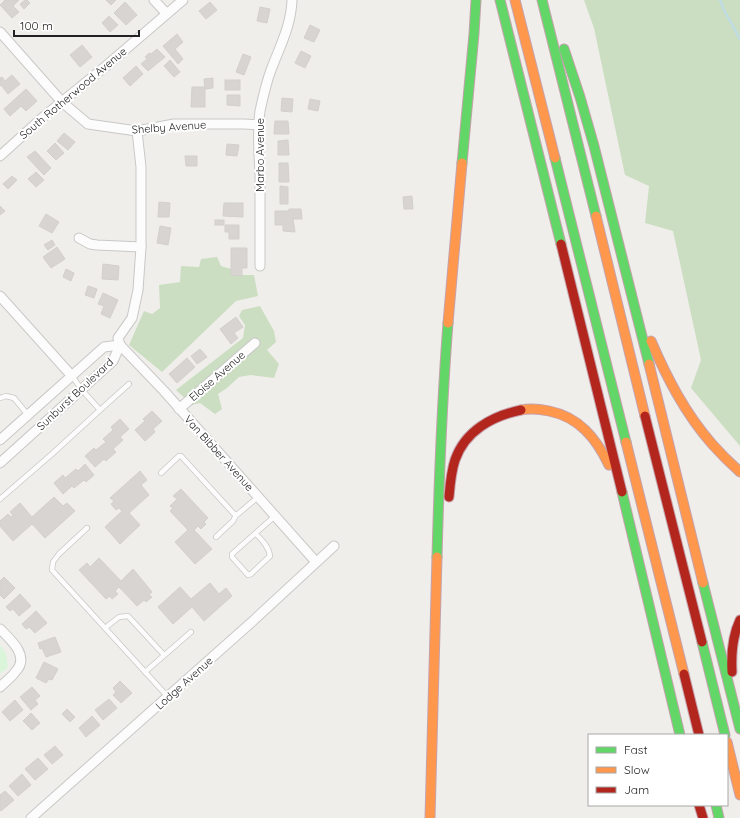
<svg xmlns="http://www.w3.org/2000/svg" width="740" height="818" viewBox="0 0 740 818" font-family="Quicksand,sans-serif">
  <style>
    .forest { fill: #cbdec1 }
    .park { fill: #daf5da }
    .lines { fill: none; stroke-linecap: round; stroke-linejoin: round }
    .stream { stroke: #bfdbe3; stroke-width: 2.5 }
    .building { fill: #d7d4d2; stroke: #d3d0cc }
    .lane-casing { stroke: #c9c8c7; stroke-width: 6 }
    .street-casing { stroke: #c9c8c7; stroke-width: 11 }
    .fast-casing { stroke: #c5a2ac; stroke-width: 11 }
    .slow-casing { stroke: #c5a2ac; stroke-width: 11 }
    .jam-casing { stroke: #c5a2ac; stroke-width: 11 }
    .lane { stroke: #fdfcfc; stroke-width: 4.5 }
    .street { stroke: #fdfcfc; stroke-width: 9 }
    .fast { stroke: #63d668; stroke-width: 9 }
    .slow { stroke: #ff974d; stroke-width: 9 }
    .jam { stroke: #b3261e; stroke-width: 9 }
    .labels { text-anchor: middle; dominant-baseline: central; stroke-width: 4; stroke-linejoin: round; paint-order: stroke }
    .street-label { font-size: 11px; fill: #222; stroke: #fff }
  </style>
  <rect width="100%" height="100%" fill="#f0eeeb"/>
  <!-- forest -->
  <g class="forest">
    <polygon points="584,0 740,0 740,446 691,388 701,360 673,231 645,223 649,186 625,175 594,28"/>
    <polygon points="217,257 221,266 231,269 236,275 254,275 258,296 236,301 162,372 129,345 144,311 152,314 160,308 159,285 180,282 181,266 199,267 201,259"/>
    <polygon points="260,306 274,331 276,342 267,350 279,364 274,378 251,375 239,377 227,388 218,394 222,409 215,414 200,403 192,405 176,390 243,338 245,325 239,316 242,310"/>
  </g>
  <!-- park -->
  <polygon class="park" points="0,645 6,653 8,667 0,674"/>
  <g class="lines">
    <!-- stream -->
    <polyline class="stream" points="720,0 724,10 740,39"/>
  </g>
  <!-- building -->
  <g class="building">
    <polygon points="5,0 19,0 13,6 19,12 12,18 0,5"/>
    <polygon points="25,0 27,0 30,3 24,9 20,4"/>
    <polygon points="106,0 116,0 111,5"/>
    <polygon points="125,2 137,15 126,25 114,13"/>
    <polygon points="210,2 217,10 206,19 199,11"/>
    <polygon points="260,7 270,9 267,23 257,21"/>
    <polygon points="109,16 118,25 110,32 102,23"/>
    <polygon points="310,25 320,30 314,42 304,38"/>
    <polygon points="177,34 183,42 175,49 183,59 178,64 163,46"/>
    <polygon points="82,45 92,57 80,67 70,55"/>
    <polygon points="157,49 165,57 148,71 141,64 147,59 145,57 149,53 151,54"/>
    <polygon points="301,51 311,56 305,68 295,63"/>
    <polygon points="243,54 251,57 244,75 236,72"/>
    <polygon points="170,60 180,72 174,77 164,66"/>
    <polygon points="136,66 143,74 130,86 123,78"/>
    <polygon points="12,75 20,84 8,94 1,85 0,86 0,78 2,77 5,81"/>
    <polygon points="213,78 213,88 205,89 204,79"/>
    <rect x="225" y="80" width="15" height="10"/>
    <polygon points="192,87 205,87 205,107 191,107"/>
    <polygon points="26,89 37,101 26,111 21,106 10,116 4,109"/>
    <polygon points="227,95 240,95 240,106 227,105"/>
    <polygon points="282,98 293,99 292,112 281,111"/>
    <polygon points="310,99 320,101 318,111 308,109"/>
    <polygon points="275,121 288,121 289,134 274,134"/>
    <polygon points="64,133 75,142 68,150 57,141"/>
    <polygon points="288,140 289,155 278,155 278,141"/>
    <polygon points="55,143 64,153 56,160 47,151"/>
    <polygon points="227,144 239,145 237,156 226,155"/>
    <polygon points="35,151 51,168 44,175 27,157"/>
    <polygon points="185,156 197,156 197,166 186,166"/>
    <polygon points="279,163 288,163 289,182 279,182"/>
    <polygon points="36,172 44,180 36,187 28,179"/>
    <polygon points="12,176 17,180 8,189 3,184"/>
    <polygon points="280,186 288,187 288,204 280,204"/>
    <polygon points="412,196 413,209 404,209 403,197"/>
    <polygon points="159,202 170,203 169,217 158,217"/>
    <polygon points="224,203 243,203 243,217 223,216"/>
    <polygon points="0,206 5,211 0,215"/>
    <polygon points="289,209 301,209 302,219 293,219 295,232 283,231 283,225 275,225 275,211 288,211"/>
    <polygon points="46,214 59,222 52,233 39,226"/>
    <rect x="215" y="220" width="9" height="5"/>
    <polygon points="225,225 239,225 239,239 229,239 229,232 225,232"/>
    <polygon points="160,226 171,228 168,245 157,243"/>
    <polygon points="52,240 55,245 48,250 44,245"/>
    <polygon points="57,247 65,259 51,268 43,257"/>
    <polygon points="231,248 247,248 247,268 242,268 242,276 231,275"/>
    <polygon points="103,264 119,266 118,280 102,279"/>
    <polygon points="66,269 74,273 71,281 63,277"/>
    <polygon points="88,286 97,289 94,298 85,295"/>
    <polygon points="103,293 118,300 110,318 101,314 104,306 98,304"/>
    <polygon points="236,317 243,327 234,333 238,338 231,344 220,329"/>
    <polygon points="200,349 207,357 197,364 191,356"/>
    <polygon points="187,358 195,367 177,383 169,374"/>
    <polygon points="152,411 162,421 153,429 155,432 145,441 135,430 145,421 143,419"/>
    <polygon points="120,419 129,429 120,437 123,440 113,449 116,452 106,461 104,459 95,467 85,456 94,448 96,450 106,442 103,439 113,430 111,427"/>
    <polygon points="85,464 94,475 86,482 84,480 74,488 72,486 63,494 54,483 63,475 65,478 76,469 78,471"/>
    <polygon points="140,471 147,480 141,485 149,495 129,513 140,525 120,544 105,527 122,511 119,508 116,510 111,504 114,501 110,498"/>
    <polygon points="181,489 208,518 204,522 206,524 201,529 198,526 194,530 212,549 195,564 175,542 188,530 170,511 173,508 170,506 177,499 173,496"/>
    <polygon points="54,497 63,506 67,503 75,511 45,538 32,524 13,541 0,526 0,521 8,514 11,517 13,515 10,512 20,503 32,517"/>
    <polygon points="99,558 121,581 133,569 152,592 149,595 152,597 146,602 144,600 137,606 119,587 115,591 118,594 112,599 110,596 106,599 79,570 87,563 90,567"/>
    <polygon points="4,577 15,588 4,599 0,595 0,581"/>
    <polygon points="210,583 219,594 226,588 232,596 204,621 192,607 173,624 158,607 180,587 191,599"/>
    <polygon points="20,594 31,606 19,616 13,609 10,611 6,607"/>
    <polygon points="36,611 47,623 35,633 29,627 26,629 22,624"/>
    <polygon points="55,637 61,652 46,657 42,648 40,649 38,643"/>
    <polygon points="44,662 58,669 52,680 49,679 46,683 36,678"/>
    <polygon points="120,681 132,693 121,703 113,695 116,692 113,688"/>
    <polygon points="32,687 40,696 35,700 38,704 31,710 20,697"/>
    <polygon points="109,699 117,708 103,720 95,710"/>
    <polygon points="15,700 23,710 10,721 2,712"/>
    <polygon points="67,709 75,717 70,722 62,714"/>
    <polygon points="31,713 40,723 32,730 23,721"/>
    <polygon points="92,716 100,725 86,737 79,728"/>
    <polygon points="55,746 63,755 52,764 44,755"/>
    <polygon points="38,758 48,769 35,780 25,769"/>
    <polygon points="22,774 31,785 18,796 9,786"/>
    <polygon points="5,791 14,800 1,811 0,810 0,795"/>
  </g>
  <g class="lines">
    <defs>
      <g id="lane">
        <polyline points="0,398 6,396 14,398 28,415"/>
        <polyline points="100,410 129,384"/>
        <polyline points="161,473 179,456 181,456 235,515 238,514 258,497"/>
        <polyline points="0,499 52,454 100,410 82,390 72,376"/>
        <polyline points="87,528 59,554 53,562 52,570 168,697"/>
        <path d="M256,534C262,540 269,547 270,556L251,574L248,575L232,557V554L275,516"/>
        <polyline points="216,537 233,521 236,515"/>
        <polyline points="105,628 119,617 128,616 164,655"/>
        <polyline points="145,672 191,632"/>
      </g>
      <g id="street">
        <polyline points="154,0 166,13"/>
        <polyline points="0,32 62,102 88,124 137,131 174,124 244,124 259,125"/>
        <polyline points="0,156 42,118 106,66 183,0"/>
        <polyline points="79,238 90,244 97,245 141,247"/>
        <path d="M260,266C260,236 260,205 260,175C259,154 257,132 260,111C263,97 266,83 271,70C280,46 291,26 292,0"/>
        <polyline points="0,296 71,375"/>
        <polyline points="120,345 164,391 316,562"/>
        <polyline points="120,345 118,338 132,318 138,290 141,247 141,167 137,131"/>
        <polyline points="179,409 255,343"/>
        <polyline points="0,440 104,347 120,345"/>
        <polyline points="0,463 113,361 120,345"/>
        <path d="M0,629C10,639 30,656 16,671C12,677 5,682 0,687"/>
        <polyline points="31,818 254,620 334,546"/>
      </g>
      <g id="fast">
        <polyline points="500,0 561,244"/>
        <polyline points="542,0 596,216"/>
        <polyline points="564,49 580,97 594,146 649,364"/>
        <polyline points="555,158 626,442"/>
        <polyline points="462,163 474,34 476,0"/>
        <polyline points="622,492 680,735"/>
        <path d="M437,557C439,479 442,401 448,323"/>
        <polyline points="703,583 740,729"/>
        <polyline points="702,642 725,735"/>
        <polyline points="716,805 719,818"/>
      </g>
      <g id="slow">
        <polyline points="515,0 555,158"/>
        <polyline points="596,216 645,416"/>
        <polyline points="448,323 462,163"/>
        <path d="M651,341C667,378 685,413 712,444C721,454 730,463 740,472"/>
        <polyline points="649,364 703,583"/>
        <path d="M521,410C530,408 540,409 549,411C579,417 596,438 609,465"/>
        <polyline points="626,442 684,674"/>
        <polyline points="727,742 740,795"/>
        <polyline points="430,818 437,557"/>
      </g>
      <g id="jam">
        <polyline points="561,244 622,492"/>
        <polyline points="645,416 702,642"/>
        <path d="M449,497C450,485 451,472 455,460C465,431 492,416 521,410"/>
        <path d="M732,672C731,654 732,637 740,620"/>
        <polyline points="684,674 699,735"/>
        <polyline points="699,805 703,818"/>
      </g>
    </defs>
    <!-- lane casing -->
    <use href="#lane" class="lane-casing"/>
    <!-- street casing -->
    <use href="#street" class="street-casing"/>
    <!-- fast casing -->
    <use href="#fast" class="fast-casing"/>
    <!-- slow casing -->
    <use href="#slow" class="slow-casing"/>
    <!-- jam casing -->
    <use href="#jam" class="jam-casing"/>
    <!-- lane -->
    <use href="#lane" class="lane"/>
    <!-- street -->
    <use href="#street" class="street"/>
    <!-- fast -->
    <use href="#fast" class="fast"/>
    <!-- slow -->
    <use href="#slow" class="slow"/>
    <!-- jam -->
    <use href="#jam" class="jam"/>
  </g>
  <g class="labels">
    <!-- street labels -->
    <g class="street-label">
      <text transform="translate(73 93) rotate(-40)">South Rotherwood Avenue</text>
      <text transform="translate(169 127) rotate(-4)">Shelby Avenue</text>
      <text transform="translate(260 155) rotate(-90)">Marbo Avenue</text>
      <text transform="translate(217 376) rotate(-41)">Eloise Avenue</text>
      <text transform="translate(75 394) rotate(-43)">Sunburst Boulevard</text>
      <text transform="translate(219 453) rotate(48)">Van Bibber Avenue</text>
      <text transform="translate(184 683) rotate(-42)">Lodge Avenue</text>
    </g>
  </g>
  <!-- legend -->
  <rect x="588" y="734" width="140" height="72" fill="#ffffff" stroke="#a7a7a7"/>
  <rect x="596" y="747" width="20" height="6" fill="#63d668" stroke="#a7a7a7"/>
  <text x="624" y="754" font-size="12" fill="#222222">Fast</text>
  <rect x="596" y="767" width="20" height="6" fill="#ff974d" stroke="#a7a7a7"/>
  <text x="624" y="774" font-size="12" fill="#222222">Slow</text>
  <rect x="596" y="787" width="20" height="6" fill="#b3261e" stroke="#a7a7a7"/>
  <text x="624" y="794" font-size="12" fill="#222222">Jam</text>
  <!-- scale -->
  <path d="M14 30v6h125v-6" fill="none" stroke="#222222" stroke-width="2"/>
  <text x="20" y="30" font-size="12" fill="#222222" stroke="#ffffff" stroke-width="3" paint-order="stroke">100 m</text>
</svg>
